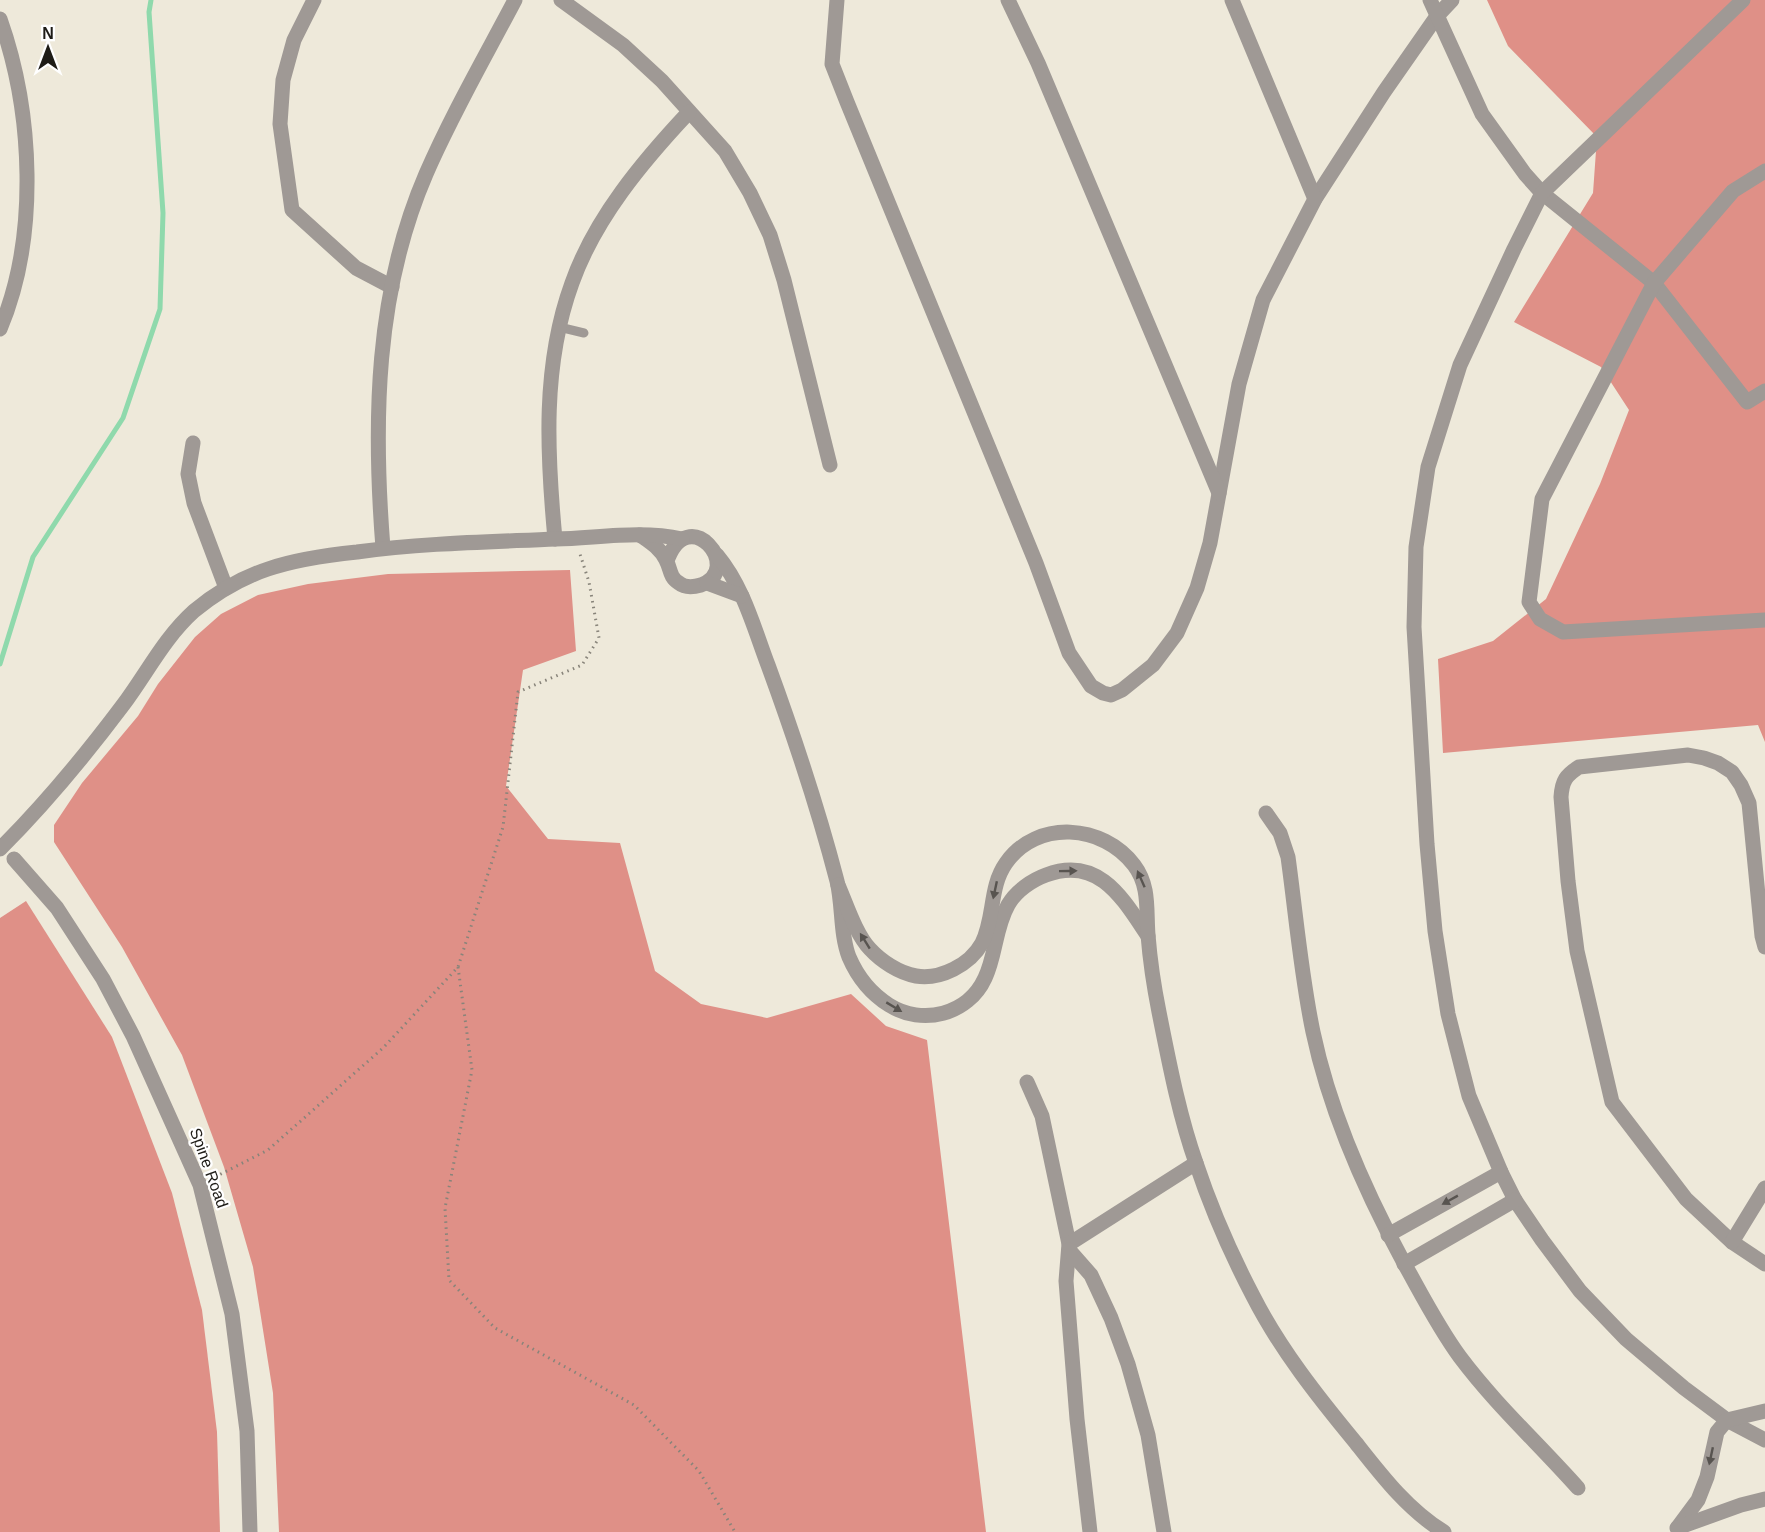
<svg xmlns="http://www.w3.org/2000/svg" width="1765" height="1532" viewBox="0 0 1765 1532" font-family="Arial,sans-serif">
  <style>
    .forest { fill: #df9087 }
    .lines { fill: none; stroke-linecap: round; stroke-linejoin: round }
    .stream { stroke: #8fd9ac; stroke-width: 5 }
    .path { stroke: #88847a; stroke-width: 3; stroke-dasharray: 1.5 4.5; stroke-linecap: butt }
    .lane { stroke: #9f9995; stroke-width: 9 }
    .street { stroke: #9f9995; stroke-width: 15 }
    .oneway { fill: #585450 }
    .labels { text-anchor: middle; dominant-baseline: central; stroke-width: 4.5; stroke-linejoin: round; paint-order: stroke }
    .street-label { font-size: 16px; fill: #1e1c17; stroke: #fff }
  </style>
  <rect width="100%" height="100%" fill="#eee9da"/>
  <!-- forest -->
  <g class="forest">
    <polygon points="1487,0 1765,0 1765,742 1758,725 1443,753 1438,659 1493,641 1546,599 1600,484 1629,410 1601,367 1514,322 1593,193 1597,137 1508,46"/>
    <polygon points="570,570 576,651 523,670 506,786 548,839 620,843 655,971 701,1004 767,1018 851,994 886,1026 927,1040 986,1532 279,1532 273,1393 253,1267 224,1167 182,1055 122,947 54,842 54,825 82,783 138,716 158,684 195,637 221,614 258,595 308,584 388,574"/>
    <polygon points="26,901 112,1037 172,1193 202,1310 217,1432 220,1532 0,1532 0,918"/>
  </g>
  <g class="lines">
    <!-- stream -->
    <polyline class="stream" points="0,664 33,557 123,418 160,309 163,213 149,12 151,0"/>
    <!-- path -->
    <g class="path">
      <polyline points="458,967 472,1070 445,1208 449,1280 495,1328 634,1405 699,1471 735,1532"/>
      <polyline points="215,1177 268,1150 384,1047 458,967 503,827 518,692 582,665 599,638 589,582 580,554"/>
    </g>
    <!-- lane -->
    <polyline class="lane" points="559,327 584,333"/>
    <!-- street -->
    <g class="street">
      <polyline points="314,0 294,40 283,80 280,124 292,210 356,268 392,287"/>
      <polyline points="561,0 623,45 662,81 725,151 750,193 770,235 784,280 830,465"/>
      <polyline points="837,0 832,64 847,102 1036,563 1069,653 1091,686 1103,693 1111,695 1122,690 1153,665 1177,633 1197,588 1210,543 1239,384 1263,300 1315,199 1384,92 1437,16 1452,0"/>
      <polyline points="1008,0 1038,63 1219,493"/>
      <polyline points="1232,0 1315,199"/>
      <polyline points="1430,0 1482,114 1525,174 1542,193 1654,283 1747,402 1765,391"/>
      <polyline points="1743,0 1542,193 1514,249 1460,365 1428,467 1416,547 1414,627 1427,844 1435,931 1448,1014 1469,1096 1501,1172 1515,1200 1542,1240 1580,1291 1626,1339 1684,1388 1727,1420 1765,1440"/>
      <path d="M0,19C33,112 39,237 0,329"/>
      <polyline points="1765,171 1733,191 1654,283 1542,499 1529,602 1540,619 1563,632 1765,620"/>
      <polyline points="193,443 188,474 194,503 226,588"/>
      <path d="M640,535C650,542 660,548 666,560C671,569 669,577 679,583C685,588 694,587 701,585C745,569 688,501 667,561"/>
      <path d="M555,539C547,454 542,365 572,283C595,218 643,161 689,112"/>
      <path d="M383,548C373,422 375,292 426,174C452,114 485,57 515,0"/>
      <path d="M717,555C743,586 754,628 768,665C794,736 818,808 837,881C843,906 840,934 849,957C858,978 870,993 889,1005C922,1026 968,1015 985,978C996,955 995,928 1008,905C1016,891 1032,880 1046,875C1099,855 1123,899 1148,936"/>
      <polyline points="707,583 742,596"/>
      <path d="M1266,813L1280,833L1288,857C1296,915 1301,975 1313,1032C1330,1113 1365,1191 1404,1263C1422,1295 1438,1327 1460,1357C1496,1405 1538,1443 1578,1488"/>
      <path d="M0,849C46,803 84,757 123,705C147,673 164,638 194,611C216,593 241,578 268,569C297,559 328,555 357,552C423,543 489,542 556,539C598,538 641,530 682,539"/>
      <polyline points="14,859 57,908 103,979 133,1036 200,1185 232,1314 247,1431 250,1532"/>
      <path d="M838,885C846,903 856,935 870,949C881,961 899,973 916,976C940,980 970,965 982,943C995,917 989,887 1006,863C1037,819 1103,824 1134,865C1150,886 1146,910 1148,935C1150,960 1154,987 1159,1012C1169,1062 1179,1115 1196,1163C1211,1208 1231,1254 1253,1296C1280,1349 1318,1397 1356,1443C1382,1476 1408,1510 1444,1532"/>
      <path d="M1765,947L1762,936L1749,803L1741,785L1732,772L1718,763L1704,758L1688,755L1579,767C1566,775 1562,781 1561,797L1568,881L1577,951L1612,1102L1686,1199L1732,1242L1765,1264"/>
      <polyline points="1027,1082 1042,1116 1069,1244 1066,1281 1077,1419 1090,1532"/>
      <polyline points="1388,1235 1501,1172"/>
      <polyline points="1732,1242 1765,1188"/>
      <polyline points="1069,1244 1196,1163"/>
      <polyline points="1069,1250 1091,1275 1111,1318 1128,1364 1148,1435 1164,1532"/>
      <polyline points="1404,1264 1515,1200"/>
      <polyline points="1678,1527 1698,1500 1707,1477 1717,1432 1727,1420 1765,1411"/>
      <polyline points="1677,1528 1741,1505 1765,1499"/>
    </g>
  </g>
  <!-- one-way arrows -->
  <defs><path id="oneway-solid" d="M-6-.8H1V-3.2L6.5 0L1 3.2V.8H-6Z" transform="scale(1.5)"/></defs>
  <g class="oneway">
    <use href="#oneway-solid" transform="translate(1068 871) rotate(-1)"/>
    <use href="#oneway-solid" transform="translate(1141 879) rotate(-114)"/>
    <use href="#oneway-solid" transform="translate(995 890) rotate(102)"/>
    <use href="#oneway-solid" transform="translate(865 941) rotate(-122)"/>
    <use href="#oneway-solid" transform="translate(894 1007) rotate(31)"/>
    <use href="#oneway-solid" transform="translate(1450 1200) rotate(151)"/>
    <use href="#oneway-solid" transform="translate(1711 1456) rotate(102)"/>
  </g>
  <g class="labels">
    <!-- street labels -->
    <g class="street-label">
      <text transform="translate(209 1168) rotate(70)">Spine Road</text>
    </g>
  </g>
  <!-- north arrow -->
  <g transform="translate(48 48)" stroke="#ffffff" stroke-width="4.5" paint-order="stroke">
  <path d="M0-4.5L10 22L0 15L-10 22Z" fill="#1e1c17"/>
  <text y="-9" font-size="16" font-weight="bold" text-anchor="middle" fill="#1e1c17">N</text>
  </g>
</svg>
